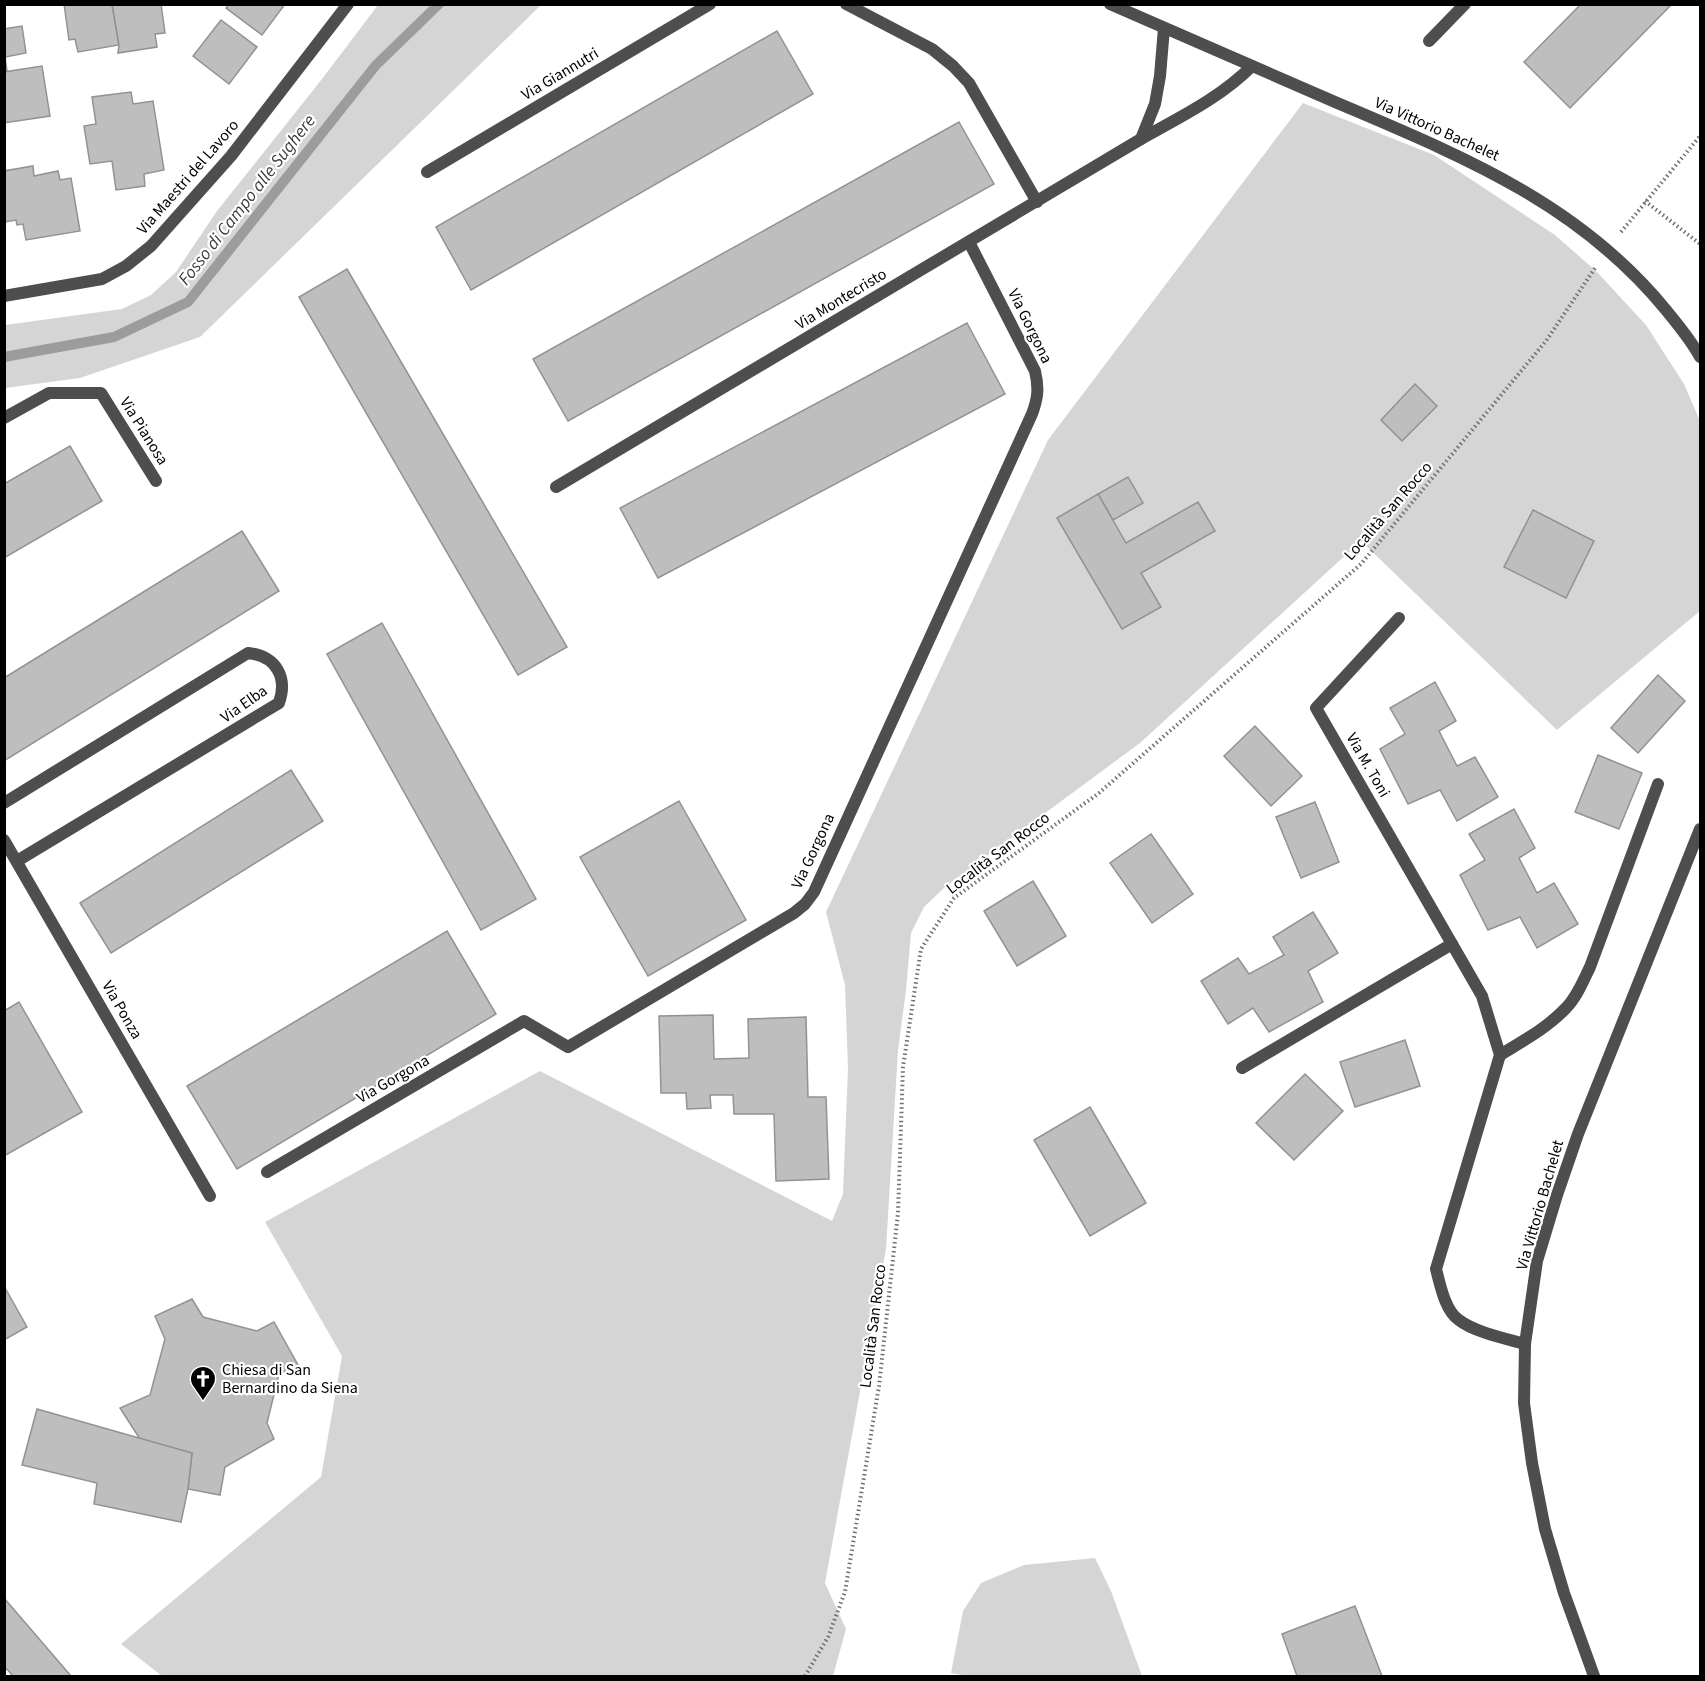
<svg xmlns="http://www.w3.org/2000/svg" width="1705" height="1681" viewBox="0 0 1705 1681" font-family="'Source Sans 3',sans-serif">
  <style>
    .green { fill: #d5d5d5 }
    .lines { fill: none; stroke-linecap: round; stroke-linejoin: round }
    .stream { stroke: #9c9c9c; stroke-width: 10 }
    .building { fill: #bebebe; stroke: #929292; stroke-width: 1.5 }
    .path { stroke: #707070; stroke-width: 4; stroke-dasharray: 1.5 3; stroke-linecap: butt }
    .minor { stroke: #4e4e4e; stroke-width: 12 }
    .tertiary { stroke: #4e4e4e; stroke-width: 12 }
    .labels { text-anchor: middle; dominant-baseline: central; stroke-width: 4.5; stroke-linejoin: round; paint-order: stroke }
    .street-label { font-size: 16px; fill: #000; stroke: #fff }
    .poi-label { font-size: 16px; fill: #000; stroke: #fff; text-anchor: start }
    .water-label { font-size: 18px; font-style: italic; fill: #3d3d3d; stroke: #fff }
  </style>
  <rect width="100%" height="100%" fill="#fff"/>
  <!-- green -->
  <g class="green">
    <polygon points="378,5 541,5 200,337 80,378 5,388 5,325 122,309 151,295 176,272 217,211 322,79"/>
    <polygon points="1303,103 1434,155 1555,235 1597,272 1646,325 1684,384 1700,421 1700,611 1557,730 1361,541 1140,743 945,887 924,907 911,933 906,990 898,1050 886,1249 825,1583 846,1629 833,1676 162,1676 121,1644 321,1477 342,1356 265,1222 540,1071 832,1221 843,1194 848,1067 845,985 826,912 1048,440"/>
    <polygon points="1095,1558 1111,1591 1142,1676 968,1676 951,1673 963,1611 981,1583 1024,1565"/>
  </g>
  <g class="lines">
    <!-- stream -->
    <polyline class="stream" points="4,357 114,337 188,302 376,65 439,4"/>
  </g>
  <!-- building -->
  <g class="building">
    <polygon points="64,4 112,4 119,45 78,52 75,39 69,40"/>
    <polygon points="112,4 161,4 165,33 155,34 157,47 118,53 119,45"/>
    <polygon points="229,4 285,4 262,35 226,8"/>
    <polygon points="1581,4 1672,4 1570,108 1524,62"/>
    <polygon points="221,20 257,47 229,84 193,56"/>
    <polygon points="22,26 26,53 5,57 7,71 4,72 4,29"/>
    <polygon points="777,31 813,94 471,290 436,227"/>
    <polygon points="42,66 50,116 4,123 4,72"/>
    <polygon points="131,92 133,104 153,101 164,170 144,174 145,186 116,190 112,161 90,164 84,126 96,124 92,97"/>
    <polygon points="959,122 994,184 568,421 533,359"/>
    <polygon points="33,166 34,176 58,171 60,180 71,178 80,231 26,240 23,224 17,225 16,220 4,222 4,171"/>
    <polygon points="347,269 567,647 518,675 299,297"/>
    <polygon points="967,323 1005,394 658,578 620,508"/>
    <polygon points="1415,384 1437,406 1402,441 1381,420"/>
    <polygon points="70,446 102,501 4,558 4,484"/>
    <polygon points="1128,477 1143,503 1113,520 1098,494"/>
    <polygon points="1098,494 1126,543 1198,502 1215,531 1141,573 1161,607 1122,629 1057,518"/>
    <polygon points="1533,510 1594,541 1566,598 1504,567"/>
    <polygon points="242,531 279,591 4,761 4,678"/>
    <polygon points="382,623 536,899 481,930 327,654"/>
    <polygon points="1658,675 1685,701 1638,753 1611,728"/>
    <polygon points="1435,682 1456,721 1439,731 1457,766 1475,757 1498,797 1457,821 1440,790 1408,804 1380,749 1405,734 1390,708"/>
    <polygon points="1255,726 1302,776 1271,806 1224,756"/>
    <polygon points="1598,755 1642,773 1619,829 1575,812"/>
    <polygon points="291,770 323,821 111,953 80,903"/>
    <polygon points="679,801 746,920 648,976 580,857"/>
    <polygon points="1315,802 1339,862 1301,878 1276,817"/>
    <polygon points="1514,809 1535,848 1519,858 1537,893 1554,883 1578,924 1537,948 1520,917 1488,930 1460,875 1485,860 1469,834"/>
    <polygon points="1151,834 1193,894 1152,923 1110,863"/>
    <polygon points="1033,881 1066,936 1017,966 984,911"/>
    <polygon points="1313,912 1338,953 1308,971 1323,1002 1269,1032 1253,1008 1228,1024 1201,981 1238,958 1249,974 1284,955 1273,937"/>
    <polygon points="447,931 496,1014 237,1169 187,1086"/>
    <polygon points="19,1002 82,1112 4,1156 4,1011"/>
    <polygon points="713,1015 714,1059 749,1058 748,1019 806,1017 808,1097 826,1097 829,1179 776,1181 774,1114 734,1114 733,1095 710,1095 711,1108 687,1109 686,1093 661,1093 659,1016"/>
    <polygon points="1405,1040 1420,1086 1355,1107 1340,1062"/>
    <polygon points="1305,1074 1343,1111 1294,1160 1256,1123"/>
    <polygon points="1090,1107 1146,1203 1090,1236 1034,1140"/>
    <polygon points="4,1286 27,1327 4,1340"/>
    <polygon points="192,1299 203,1317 257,1331 274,1322 298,1365 279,1374 267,1423 274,1439 225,1467 220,1495 188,1489 192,1453 140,1439 120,1408 150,1395 165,1339 155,1316"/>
    <polygon points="37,1409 192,1453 188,1489 181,1522 94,1504 97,1483 22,1465"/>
    <polygon points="4,1598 71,1676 13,1676 4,1666"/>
    <polygon points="1355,1606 1382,1676 1297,1676 1282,1634"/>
  </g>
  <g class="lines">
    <!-- path -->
    <g class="path">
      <polyline points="1645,201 1700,244"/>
      <polyline points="1621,232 1700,136"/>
      <polyline points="805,1676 828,1637 845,1592 879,1386 898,1213 903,1067 921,949 954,898 1099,793 1361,564 1546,341 1595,268"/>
    </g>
    <!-- minor -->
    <g class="minor">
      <polyline points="846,4 932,49 953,66 969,83 1037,202"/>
      <polyline points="1429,41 1465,4"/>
      <polyline points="1141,139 1155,104 1160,76 1164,28"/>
      <polyline points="427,172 710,4"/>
      <polyline points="4,296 102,279 126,266 151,246 231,156 348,4"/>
      <polyline points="4,418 49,393 101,393 156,481"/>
      <path d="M556,487L1141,139C1180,117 1220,98 1252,66"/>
      <path d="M1399,618L1316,708L1482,996L1500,1055L1436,1269C1440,1284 1445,1311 1459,1320C1474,1332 1507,1339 1525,1344"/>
      <path d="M4,803L248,653C276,656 288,677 279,703L17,861"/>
      <polyline points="4,840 210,1196"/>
      <path d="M1500,1055C1523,1041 1547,1028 1566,1008C1577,997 1583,981 1590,967L1658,784"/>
      <polyline points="1242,1068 1452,944"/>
      <path d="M267,1172L524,1021L568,1047L794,913L805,904L814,892L1032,414C1038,398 1039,388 1035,371L969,242"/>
    </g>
    <!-- tertiary -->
    <g class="tertiary">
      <path d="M1110,4C1185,37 1260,69 1335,102C1459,155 1578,202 1666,310C1678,325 1691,340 1700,357"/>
      <polyline points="1594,1676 1564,1593 1545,1529 1532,1463 1524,1403 1525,1344 1537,1261 1557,1195 1578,1134 1700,829"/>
    </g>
  </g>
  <!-- icons -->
  <defs>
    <symbol id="church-pin" viewBox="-11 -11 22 30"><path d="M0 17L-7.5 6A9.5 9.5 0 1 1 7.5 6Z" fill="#000" stroke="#fff"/><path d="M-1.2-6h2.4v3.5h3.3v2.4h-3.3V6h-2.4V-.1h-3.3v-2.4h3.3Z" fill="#fff"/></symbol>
  </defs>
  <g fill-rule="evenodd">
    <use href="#church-pin" x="188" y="1364" width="30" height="40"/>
  </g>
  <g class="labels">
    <!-- street labels -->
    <g class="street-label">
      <text transform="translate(560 74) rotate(-31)">Via Giannutri</text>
      <text transform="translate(1437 129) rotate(24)">Via Vittorio Bachelet</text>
      <text transform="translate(188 177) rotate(-49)">Via Maestri del Lavoro</text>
      <text transform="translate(841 299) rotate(-31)">Via Montecristo</text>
      <text transform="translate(1030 326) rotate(64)">Via Gorgona</text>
      <text transform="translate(144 431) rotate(58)">Via Pianosa</text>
      <text transform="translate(1388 511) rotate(-49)">Località San Rocco</text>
      <text transform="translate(244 704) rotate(-35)">Via Elba</text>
      <text transform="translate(1368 765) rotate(60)">Via M. Toni</text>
      <text transform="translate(813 851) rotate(-65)">Via Gorgona</text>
      <text transform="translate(998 853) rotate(-37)">Località San Rocco</text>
      <text transform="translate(122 1010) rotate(60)">Via Ponza</text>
      <text transform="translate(393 1079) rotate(-30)">Via Gorgona</text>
      <text transform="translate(1540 1205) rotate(-74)">Via Vittorio Bachelet</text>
      <text transform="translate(873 1326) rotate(-83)">Località San Rocco</text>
    </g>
    <!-- poi labels -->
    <g class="poi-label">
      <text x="222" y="1370">Chiesa di San<tspan x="222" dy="18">Bernardino da Siena</tspan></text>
    </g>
    <!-- water labels -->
    <g class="water-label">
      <text transform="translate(247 200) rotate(-52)">Fosso di Campo alle Sughere</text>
    </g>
  </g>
  <!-- border -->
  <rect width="1705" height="1681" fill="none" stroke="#000000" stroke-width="12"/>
</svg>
